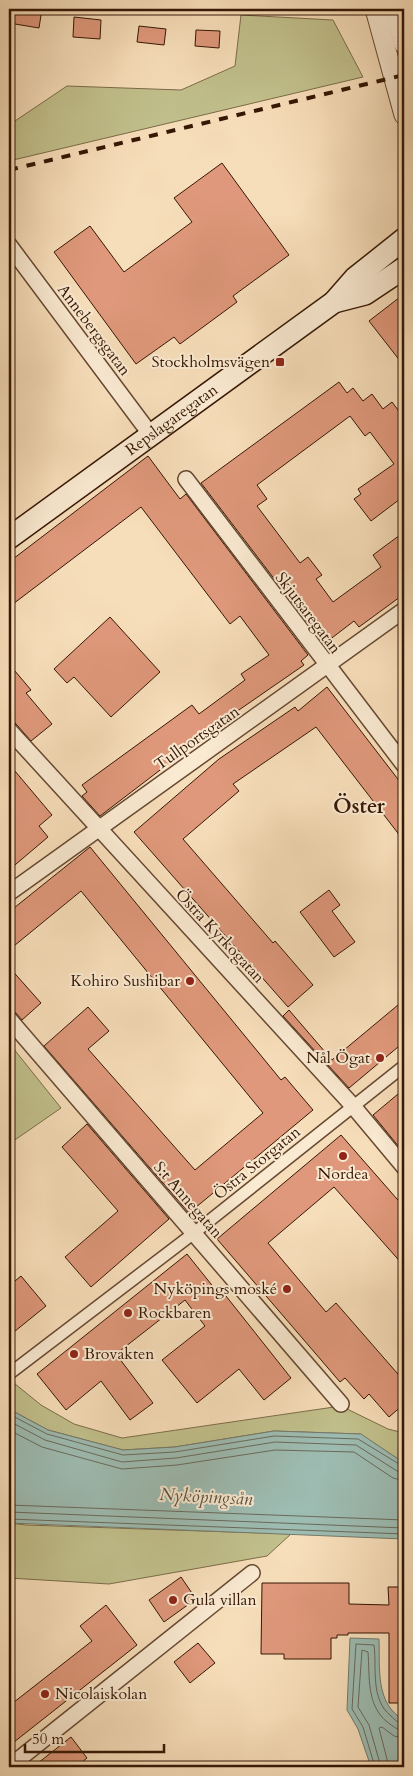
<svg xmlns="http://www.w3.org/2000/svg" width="413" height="1776" viewBox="0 0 413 1776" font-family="Cardo,serif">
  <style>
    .green { fill: #c1c08c; stroke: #7c6c48 }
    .water { fill: #9dbcb2; stroke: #747a6c }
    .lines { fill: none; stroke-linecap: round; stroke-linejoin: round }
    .shore { stroke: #6a6a5b; stroke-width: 1 }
    .building { fill: #df987b; stroke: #361704 }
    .pedestrian-casing { stroke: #664932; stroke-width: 14 }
    .minor-casing { stroke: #664932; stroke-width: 18 }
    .tertiary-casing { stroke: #664932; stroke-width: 21 }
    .secondary-casing { stroke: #361704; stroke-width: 24 }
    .pedestrian { stroke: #faead2; stroke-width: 11 }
    .minor { stroke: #faead2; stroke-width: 15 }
    .tertiary { stroke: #faead2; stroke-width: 19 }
    .secondary { stroke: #faead2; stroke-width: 21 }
    .rail { stroke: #361704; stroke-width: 4; stroke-dasharray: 9 9; stroke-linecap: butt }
    .poi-dot { fill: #8f2418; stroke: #faead2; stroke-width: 2 }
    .labels { text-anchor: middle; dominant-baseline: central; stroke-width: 4; stroke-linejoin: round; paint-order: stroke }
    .street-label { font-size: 16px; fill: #361704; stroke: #faead2 }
    .poi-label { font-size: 16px; fill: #361704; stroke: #faead2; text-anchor: end }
    .water-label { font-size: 18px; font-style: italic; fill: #5a5141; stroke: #faead2 }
    .district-label { font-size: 21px; font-weight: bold; fill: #361704; stroke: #faead2 }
  </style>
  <rect width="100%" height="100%" fill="#f7deba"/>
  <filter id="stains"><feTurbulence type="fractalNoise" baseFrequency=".004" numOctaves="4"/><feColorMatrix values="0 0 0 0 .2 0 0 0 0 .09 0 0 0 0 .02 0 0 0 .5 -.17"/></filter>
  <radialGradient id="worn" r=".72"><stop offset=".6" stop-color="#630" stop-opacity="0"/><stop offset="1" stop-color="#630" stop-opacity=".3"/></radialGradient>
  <!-- green -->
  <g class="green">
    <polygon points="241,15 333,20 363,77 9,161 9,125 67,86 181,90 235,66"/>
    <polygon points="9,1043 61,1108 9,1144"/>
    <polygon points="9,1379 41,1405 74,1424 122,1438 341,1406 388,1429 404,1433 404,1463 360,1434 274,1431 175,1447 123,1450 48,1430 9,1409"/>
    <polygon points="9,1523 26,1525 291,1534 267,1556 109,1584 9,1578"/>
  </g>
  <!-- water -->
  <g class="water">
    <polygon points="9,1409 48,1430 123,1450 175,1447 274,1431 361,1434 404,1463 404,1539 9,1523"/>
    <path d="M350,1638L379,1639C380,1668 375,1704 404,1720V1767H371L358,1729L347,1710Z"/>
  </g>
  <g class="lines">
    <!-- shore -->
    <g class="shore">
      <polyline points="9,1414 47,1434 123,1455 175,1452 274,1436 358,1439 404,1467"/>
      <polyline points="9,1421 45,1440 122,1462 176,1458 275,1442 356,1445 397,1471 404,1473"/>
      <polyline points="9,1430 42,1447 122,1469 177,1465 275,1450 354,1452 393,1478 404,1481"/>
      <polyline points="9,1505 404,1520"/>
      <polyline points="9,1512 404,1528"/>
      <polyline points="9,1519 404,1534"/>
      <path d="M375,1767L363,1727L352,1709L356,1644L374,1645C377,1669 370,1699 391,1716C395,1720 399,1724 404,1724"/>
      <path d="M381,1767L369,1725L358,1707L362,1650L368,1652C370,1677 366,1704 387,1722C393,1726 397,1730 404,1731"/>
      <polyline points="389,1767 379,1728 382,1727 394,1736 404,1738"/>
    </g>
  </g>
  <!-- building -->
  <g class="building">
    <polygon points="9,9 42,9 39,28 9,23"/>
    <polygon points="74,17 101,20 100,39 73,37"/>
    <polygon points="139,26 166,29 164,45 137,42"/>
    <polygon points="196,30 220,31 219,48 195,46"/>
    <polygon points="222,163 289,255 233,296 237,302 180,344 174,337 136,364 54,252 90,226 124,272 192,222 174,198"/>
    <polygon points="404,294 404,366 369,321"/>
    <polygon points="339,382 347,393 353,388 363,401 372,394 383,409 392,402 404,418 404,496 371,521 354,499 361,494 358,489 394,464 370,432 365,436 350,416 257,485 267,499 257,506 300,563 308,557 322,575 316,579 333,602 381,567 373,555 404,532 404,594 359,627 354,621 324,644 201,483"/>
    <polygon points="148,456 180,499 186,494 308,655 301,661 304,665 236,712 100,816 82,796 87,792 82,785 192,705 199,714 245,680 241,674 269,655 240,616 230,624 141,507 9,607 9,562"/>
    <polygon points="110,617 160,672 111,717 74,677 67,683 54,669"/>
    <polygon points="9,664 31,690 26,693 52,724 31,741 9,716"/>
    <polygon points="327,687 404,787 404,841 316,727 233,784 239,791 183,839 273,943 275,941 313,985 288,1007 134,832 219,759 295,707 298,711"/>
    <polygon points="9,764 52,815 39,826 48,837 9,870"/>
    <polygon points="90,847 281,1080 285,1077 313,1110 189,1213 44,1046 88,1007 109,1031 88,1049 195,1170 263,1113 81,891 9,950 9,912"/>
    <polygon points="329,890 340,905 332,911 355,942 334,957 300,912"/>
    <polygon points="9,967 41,1003 22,1020 16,1013 9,1010"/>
    <polygon points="404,1000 404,1042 349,1088 283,1016 289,1010 332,1060"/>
    <polygon points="404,1089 404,1153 373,1115"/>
    <polygon points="87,1124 169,1219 91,1287 65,1257 118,1211 62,1147"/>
    <polygon points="341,1135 404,1207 404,1266 334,1187 268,1243 326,1312 336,1303 404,1381 404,1404 389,1417 369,1394 364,1399 345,1378 340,1382 217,1239"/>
    <polygon points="187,1254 219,1294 222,1291 291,1378 264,1400 239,1369 197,1403 162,1360 205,1326 185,1300 116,1354 153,1403 130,1420 101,1381 66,1410 37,1374"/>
    <polygon points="21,1276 46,1306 9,1336 9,1286"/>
    <polygon points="181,1577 196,1599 164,1622 149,1600"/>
    <polygon points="262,1583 349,1583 349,1604 389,1605 388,1587 404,1587 404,1703 389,1703 389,1633 348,1633 348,1635 337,1635 337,1638 331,1638 331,1659 284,1659 284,1654 261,1654"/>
    <polygon points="106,1605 137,1645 9,1746 9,1706 92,1641 80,1626"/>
    <polygon points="198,1643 215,1663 190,1683 174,1662"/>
    <polygon points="71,1737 87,1758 76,1767 33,1767"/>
  </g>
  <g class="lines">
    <defs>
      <polyline id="pedestrian" points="9,1374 194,1233 404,1066"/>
      <g id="minor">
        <polyline points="9,245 151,435"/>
        <polyline points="186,479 404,765"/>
        <polyline points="9,730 353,1106 404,1167"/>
        <polyline points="9,893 404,610"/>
        <polyline points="9,1019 341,1404"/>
        <polyline points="9,1767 252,1573"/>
      </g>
      <g id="tertiary">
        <polyline points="375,9 404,115"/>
        <polyline points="394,9 404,44"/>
      </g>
      <g id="secondary">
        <polyline points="334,302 365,294 404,268"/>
        <path id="s1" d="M9,538L334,302L355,278L404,239"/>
      </g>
    </defs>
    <!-- pedestrian casing -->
    <use href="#pedestrian" class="pedestrian-casing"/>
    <!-- minor casing -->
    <use href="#minor" class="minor-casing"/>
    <!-- tertiary casing -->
    <use href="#tertiary" class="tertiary-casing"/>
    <!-- secondary casing -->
    <use href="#secondary" class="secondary-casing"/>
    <!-- pedestrian -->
    <use href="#pedestrian" class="pedestrian"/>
    <!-- minor -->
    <use href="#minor" class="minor"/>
    <!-- tertiary -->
    <use href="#tertiary" class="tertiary"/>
    <!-- secondary -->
    <use href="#secondary" class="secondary"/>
    <!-- rail -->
    <polyline class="rail" points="9,170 404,75"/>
  </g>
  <!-- markers -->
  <g class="poi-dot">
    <rect x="275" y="357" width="10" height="10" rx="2.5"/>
    <circle cx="190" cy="981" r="5"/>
    <circle cx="380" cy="1058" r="5"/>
    <circle cx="343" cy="1156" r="5"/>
    <circle cx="287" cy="1289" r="5"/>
    <circle cx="128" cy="1313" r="5"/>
    <circle cx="74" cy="1354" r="5"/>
    <circle cx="173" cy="1600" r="5"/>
    <circle cx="45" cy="1694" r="5"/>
  </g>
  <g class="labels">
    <!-- street labels -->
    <g class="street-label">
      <text transform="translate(94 330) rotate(53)">Annebergsgatan</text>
      <text stroke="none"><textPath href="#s1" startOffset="201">Repslagaregatan</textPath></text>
      <text transform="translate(308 613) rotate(53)">Skjutsaregatan</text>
      <text transform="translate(197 738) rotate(-35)">Tullportsgatan</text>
      <text transform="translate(220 936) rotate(47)">Östra Kyrkogatan</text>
      <text transform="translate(257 1163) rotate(-39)">Östra Storgatan</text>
      <text transform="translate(188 1200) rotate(49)">S:t Annegatan</text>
    </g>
    <!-- poi labels -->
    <g class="poi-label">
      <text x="270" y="362">Stockholmsvägen</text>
      <text x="180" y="981">Kohiro Sushibar</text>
      <text x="370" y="1058">Nål Ögat</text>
      <text x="343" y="1174" text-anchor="middle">Nordea</text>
      <text x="277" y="1289">Nyköpings moské</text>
      <text x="138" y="1313" text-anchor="start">Rockbaren</text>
      <text x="84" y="1354" text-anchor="start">Brovakten</text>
      <text x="183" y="1600" text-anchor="start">Gula villan</text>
      <text x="55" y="1694" text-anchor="start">Nicolaiskolan</text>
    </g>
    <!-- water labels -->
    <g class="water-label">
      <text transform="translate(206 1497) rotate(3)">Nyköpingsån</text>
    </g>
    <!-- district labels -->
    <g class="district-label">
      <text x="359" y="806">Öster</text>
    </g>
  </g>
  <!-- margin -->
  <rect width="413" height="1776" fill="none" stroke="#f7deba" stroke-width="30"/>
  <rect x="10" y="10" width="393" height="1756" fill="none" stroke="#361704" stroke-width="2.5"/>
  <rect x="15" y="15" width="383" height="1746" fill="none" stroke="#361704"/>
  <!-- scale -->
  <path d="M25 1744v8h139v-8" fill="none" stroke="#361704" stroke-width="2.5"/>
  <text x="32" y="1744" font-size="15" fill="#361704" stroke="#faead2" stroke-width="4" paint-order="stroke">50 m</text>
  <rect width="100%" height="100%" filter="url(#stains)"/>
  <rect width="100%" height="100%" fill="url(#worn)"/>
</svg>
